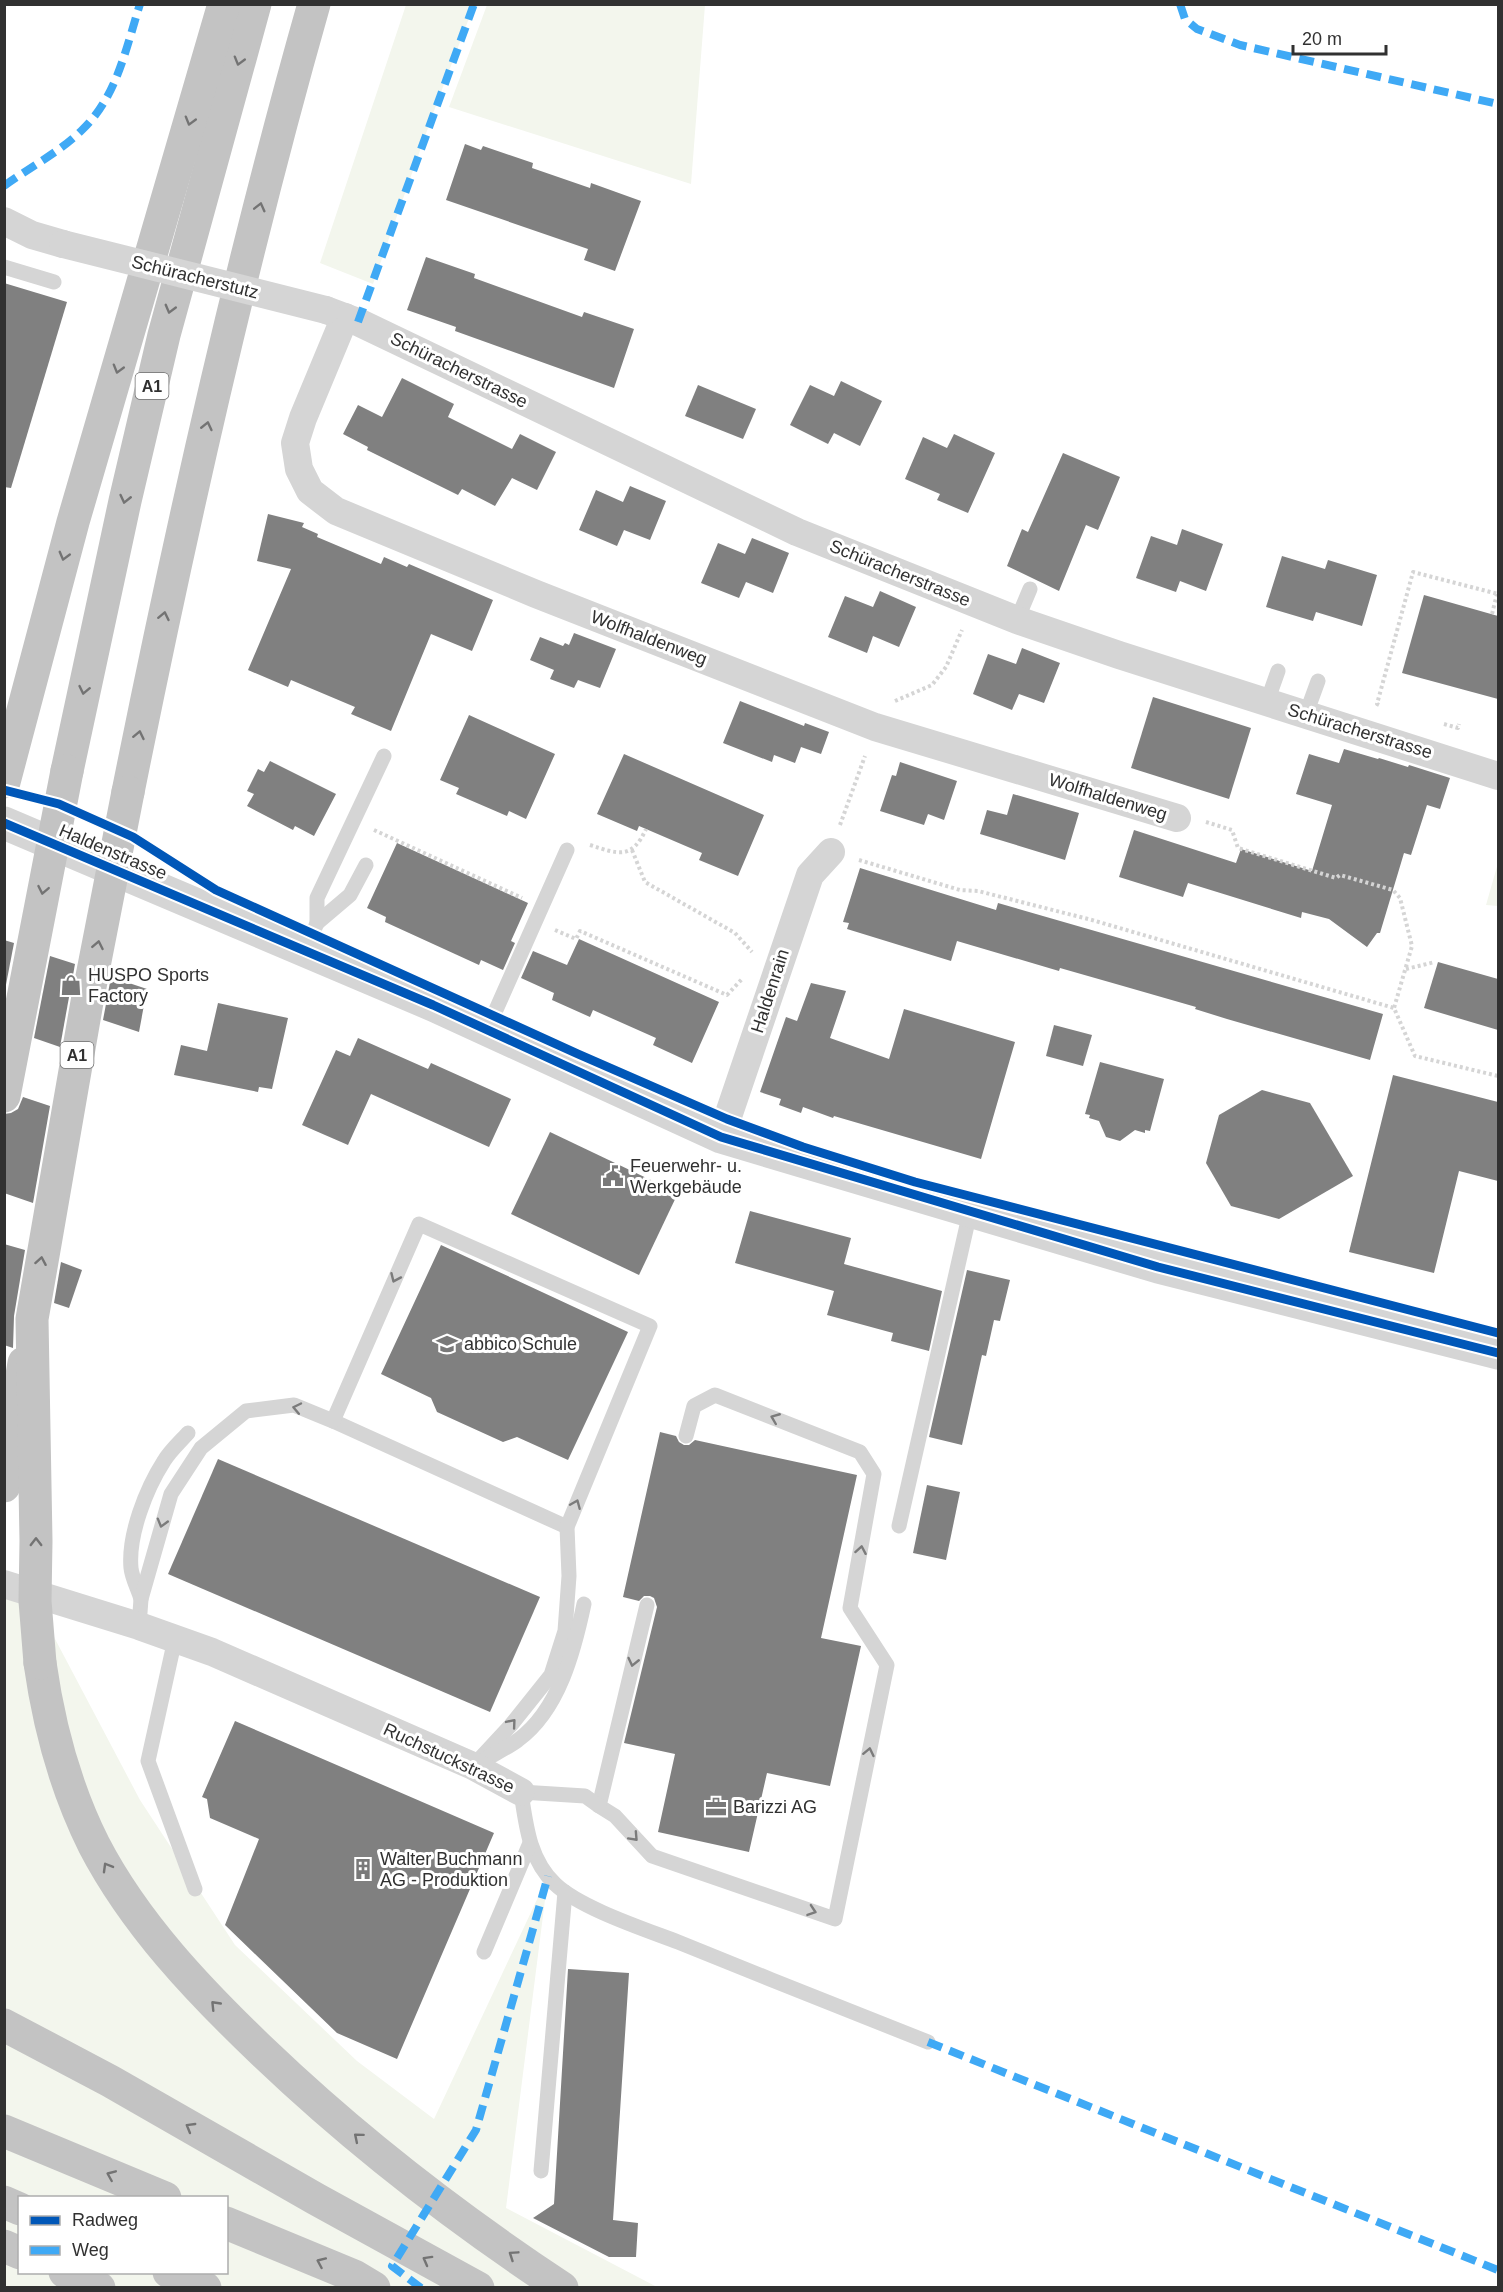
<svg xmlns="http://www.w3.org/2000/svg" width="1503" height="2292" viewBox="0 0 1503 2292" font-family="Helvetica,sans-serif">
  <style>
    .green { fill: #f3f6ed; fill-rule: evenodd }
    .building { fill: #808080 }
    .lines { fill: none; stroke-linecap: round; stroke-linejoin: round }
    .path { stroke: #d5d5d5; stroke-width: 4; stroke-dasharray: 3 3; stroke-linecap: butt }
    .service { stroke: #d5d5d5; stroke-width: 15 }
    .minor { stroke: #d5d5d5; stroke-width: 28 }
    .tertiary { stroke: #d5d5d5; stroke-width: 33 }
    .motorway { stroke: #c3c3c3; stroke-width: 33 }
    .minor-bridge { stroke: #d5d5d5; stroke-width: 28 }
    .motorway-bridge { stroke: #c3c3c3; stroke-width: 33 }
    .quiet { stroke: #3fa9f5; stroke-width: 8; stroke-dasharray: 15 8; stroke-linecap: butt }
    .cycleway-casing { stroke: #fff; stroke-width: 13 }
    .cycleway { stroke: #0057b8; stroke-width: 9 }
    .oneway { stroke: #737373 }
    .oneway2 { stroke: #7b7b7b }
    .labels { text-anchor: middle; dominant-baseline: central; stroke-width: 6; stroke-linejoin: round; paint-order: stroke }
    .shield { fill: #fff; stroke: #6f6f6f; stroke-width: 1.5 }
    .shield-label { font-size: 16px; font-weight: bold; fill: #313131 }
    .street-label { font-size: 18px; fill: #313131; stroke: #fff }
    .poi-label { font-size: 18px; fill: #313131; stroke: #fff; text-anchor: start }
  </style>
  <rect width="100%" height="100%" fill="#fff"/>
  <!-- green -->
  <g class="green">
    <polygon points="406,5 474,5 435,108 373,284 320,263"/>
    <polygon points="487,5 705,5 691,184 449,107"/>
    <polygon points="1498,863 1498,906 1486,905"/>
    <path d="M5,1590L35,1601L140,1800L235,1945L357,2061L434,2119L548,1876L506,2208L657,2287L5,2288ZM20,2198H226V2272H20Z"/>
  </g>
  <!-- building -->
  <g class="building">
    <polygon points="465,144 481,150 483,146 533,163 532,168 590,188 591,183 641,201 615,271 584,260 588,249 446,200"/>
    <polygon points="426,257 475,274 474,278 582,317 584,312 634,329 614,388 455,331 456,327 407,310"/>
    <polygon points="4,283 67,302 11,488 4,487"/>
    <polygon points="402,378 454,404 448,417 512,449 520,434 556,452 537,490 512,478 495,506 462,489 458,495 367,450 368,447 343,434 358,405 382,417"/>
    <polygon points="841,381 882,401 860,446 834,433 828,444 790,425 810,385 834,396"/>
    <polygon points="698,385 756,409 743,439 685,416"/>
    <polygon points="954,434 995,453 968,513 937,500 940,494 905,479 923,437 947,448"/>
    <polygon points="1063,453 1120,477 1098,530 1086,525 1059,591 1007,566 1022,529 1028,532"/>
    <polygon points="630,486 666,501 650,540 624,530 617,546 579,530 596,490 623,502"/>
    <polygon points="268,514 304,523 302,527 318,534 317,537 381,564 384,557 407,567 409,564 493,600 472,651 431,634 391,731 351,714 355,707 291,680 288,687 248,670 291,569 257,561"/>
    <polygon points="1182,529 1223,544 1206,591 1180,581 1176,592 1136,578 1151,536 1177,545"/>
    <polygon points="752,538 789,553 773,593 746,582 739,598 701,583 718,543 745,554"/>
    <polygon points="1282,556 1325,569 1328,560 1377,575 1362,626 1316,612 1313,621 1266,607"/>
    <polygon points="880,591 916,607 899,647 873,636 867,653 828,637 845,596 873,607"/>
    <polygon points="1424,595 1498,616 1498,699 1402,673"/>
    <polygon points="574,633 616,649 600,688 578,680 574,688 550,679 554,670 530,660 540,637 563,646 565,643 569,645"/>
    <polygon points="1022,648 1060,663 1044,703 1019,694 1012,710 973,694 988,654 1016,664"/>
    <polygon points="1153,697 1251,728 1229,799 1131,768"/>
    <polygon points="740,701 804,726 805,723 829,732 821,754 801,747 795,763 774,755 772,762 723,743"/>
    <polygon points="469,715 555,754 526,819 509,811 507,816 456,794 459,788 440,780"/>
    <polygon points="1344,749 1378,759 1379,758 1408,767 1409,765 1450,778 1440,809 1427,805 1411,855 1404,853 1380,933 1377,933 1367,947 1329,919 1302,912 1301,918 1188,883 1183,897 1119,877 1134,830 1236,863 1241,849 1312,871 1332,805 1296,794 1309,754 1339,763"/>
    <polygon points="624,754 764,815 738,876 699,860 702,853 639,826 637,831 597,814"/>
    <polygon points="270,761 336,794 314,836 295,826 293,830 247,806 254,794 247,791 258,769 264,772"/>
    <polygon points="900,762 957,781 944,820 928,814 924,825 880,811 892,775 896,776"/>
    <polygon points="1013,794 1079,813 1065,860 980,834 987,810 1007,815"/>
    <polygon points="397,843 528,903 511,941 515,943 503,970 481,960 479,965 385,922 386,917 367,908"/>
    <polygon points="860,868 996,910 998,903 1383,1014 1370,1060 1227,1019 1195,1009 1196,1007 1123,986 1060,968 1059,971 957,941 951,961 847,929 849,923 843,922"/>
    <polygon points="579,939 719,1002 692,1063 653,1045 656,1038 593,1010 590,1017 552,1000 554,993 521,978 533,951 567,965"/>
    <polygon points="4,940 14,943 4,995"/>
    <polygon points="50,956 75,964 60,1047 34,1038"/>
    <polygon points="1438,962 1498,979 1498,1030 1424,1008"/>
    <polygon points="111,977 147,989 139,1032 103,1020"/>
    <polygon points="811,983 846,991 830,1038 889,1059 904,1009 1015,1042 981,1159 834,1116 833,1118 803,1107 801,1113 779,1105 781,1099 760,1092 786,1017 797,1021"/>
    <polygon points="218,1003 288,1018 272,1089 259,1087 258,1092 174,1075 181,1045 207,1051"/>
    <polygon points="1054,1025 1092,1035 1083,1066 1046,1056"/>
    <polygon points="358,1038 428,1069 431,1063 511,1099 489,1147 371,1094 348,1145 302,1125 336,1050 350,1056"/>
    <polygon points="1100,1062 1164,1079 1150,1131 1145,1130 1145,1133 1135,1130 1120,1141 1106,1137 1099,1121 1089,1118 1090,1115 1085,1114"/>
    <polygon points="1393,1075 1498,1102 1498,1181 1459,1171 1434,1273 1349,1252"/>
    <polygon points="1262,1090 1310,1103 1353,1176 1279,1219 1231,1206 1206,1163 1219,1115"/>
    <polygon points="23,1097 50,1106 33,1203 4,1193 4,1114 11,1113 18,1109"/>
    <polygon points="550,1132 678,1193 639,1275 511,1214"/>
    <polygon points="750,1211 851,1238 844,1264 942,1291 929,1351 891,1341 893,1333 827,1315 834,1291 735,1263"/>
    <polygon points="4,1244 25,1250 14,1316 13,1348 4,1345"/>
    <polygon points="441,1245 628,1332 568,1460 517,1437 503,1442 437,1412 431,1398 381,1374"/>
    <polygon points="61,1262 82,1270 69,1308 54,1303"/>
    <polygon points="967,1270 1010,1280 1000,1321 994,1320 986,1356 982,1355 962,1445 929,1437"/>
    <polygon points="660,1432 676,1436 679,1442 684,1445 689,1445 695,1440 857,1475 821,1638 861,1646 830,1786 767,1773 749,1852 658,1832 675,1754 624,1743 657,1607 654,1598 650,1596 644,1596 639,1601 623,1597"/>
    <polygon points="218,1459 540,1597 490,1712 168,1574"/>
    <polygon points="927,1485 960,1492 946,1560 913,1553"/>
    <polygon points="235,1721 494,1833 397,2059 337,2033 225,1925 259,1839 210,1818 207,1799 202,1797"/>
    <polygon points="568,1969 629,1973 613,2220 638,2223 636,2257 609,2257 533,2218 554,2204"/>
  </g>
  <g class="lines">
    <!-- path -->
    <g class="path">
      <polyline points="1492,614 1497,594"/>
      <polyline points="895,701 932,685 946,667 962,630"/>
      <polyline points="1379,705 1377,704 1413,572 1498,594"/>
      <polyline points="1444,724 1458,728 1459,724"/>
      <polyline points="1206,822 1232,830 1238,848 1336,878 1340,875 1393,890 1400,898 1412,946 1394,1008"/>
      <polyline points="840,825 865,756"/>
      <polyline points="374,830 522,898"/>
      <path d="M590,845C618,854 632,860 646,829"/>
      <polyline points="632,850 645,882 735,933 752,952"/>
      <polyline points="859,860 960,890 978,891 1092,920 1394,1008 1415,1056 1498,1076"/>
      <polyline points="555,930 576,939 580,931 727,995 742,979"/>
      <polyline points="1406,969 1435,962"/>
    </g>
    <!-- service -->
    <g class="service">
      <polyline points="4,267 54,282"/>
      <polyline points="1017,620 1030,589"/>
      <polyline points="1267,702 1278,671"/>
      <polyline points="1306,714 1318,681"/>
      <polyline points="317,923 350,895 366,865"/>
      <polyline points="305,952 317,923 317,898 384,756"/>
      <polyline points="487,1030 567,850"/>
      <polyline points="333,1421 567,1527"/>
      <polyline points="899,1526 970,1212"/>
      <path d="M141,1599C138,1589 132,1578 131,1568C128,1535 146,1489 164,1461C170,1451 180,1442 188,1433"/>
      <polyline points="647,1605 599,1806 615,1816 652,1856 835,1919 887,1665 850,1608 874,1474 860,1452 715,1395 694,1406 686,1436"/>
      <polyline points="139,1626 141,1599 171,1494 201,1448 246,1411 294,1405 333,1421 419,1224 650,1326 567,1527 569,1576 565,1631 551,1675 511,1725 473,1766"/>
      <polyline points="175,1639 148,1761 195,1889"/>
      <path d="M486,1759C496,1753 509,1747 518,1740C559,1710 574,1651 584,1604"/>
      <path d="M599,1806L585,1796L521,1792C526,1825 529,1859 555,1884C580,1908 644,1929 678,1942C761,1976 845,2009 928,2042"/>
      <polyline points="484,1952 530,1843"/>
      <polyline points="541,2171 565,1892"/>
    </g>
    <!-- minor -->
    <g class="minor">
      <polyline points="4,221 32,235 63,244"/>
      <polyline points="326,310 358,322 797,532 1017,620 1119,655 1498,776"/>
      <polyline points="345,317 303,418 295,443 299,469 310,491 336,511 536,594 875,727 1177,818"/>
      <polyline points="721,1137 810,875 831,852"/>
      <polyline points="4,1584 139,1626 212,1652 473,1766 521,1792"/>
    </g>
    <!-- tertiary -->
    <polyline class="tertiary" points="4,823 433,1005 721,1137 1158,1267 1498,1353"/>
    <!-- motorway -->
    <g class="motorway">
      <polyline points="67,771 125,501 164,335 255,4"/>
      <polyline points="4,782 73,522 224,4"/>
      <path d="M128,792C181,528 240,264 314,4"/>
      <polyline points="4,1486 24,1363"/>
      <path d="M40,1663C49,1727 65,1787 94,1845C135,1924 199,1991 263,2052C355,2140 456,2218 562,2288"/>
      <polyline points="4,2025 110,2081 316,2199 478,2288"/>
      <polyline points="4,2131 165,2198"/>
      <polyline points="4,2202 20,2209"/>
      <polyline points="226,2223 354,2276 374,2288"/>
      <polyline points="4,2246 20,2253"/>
      <polyline points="65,2272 99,2288"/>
      <polyline points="169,2272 205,2288"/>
    </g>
    <!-- minor-bridge -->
    <polyline class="minor-bridge" points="63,244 326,310"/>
    <!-- motorway-bridge -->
    <g class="motorway-bridge">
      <polyline points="4,1096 67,771"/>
      <polyline points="40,1663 35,1601 36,1541 32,1319 87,1002 128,792"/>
    </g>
    <!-- quiet -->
    <g class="quiet">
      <polyline points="1180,4 1185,19 1197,29 1240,45 1498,104"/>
      <path d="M4,186C30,167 60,152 83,129C117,96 126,48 140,4"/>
      <polyline points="358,322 474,4"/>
      <polyline points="928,2042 1498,2270"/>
      <polyline points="421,2288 392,2266 476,2130 548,1876"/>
    </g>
    <defs>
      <g id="cycleway">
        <polyline points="4,790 59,804 133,837 216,890 578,1054 727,1119 803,1147 915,1182 1498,1333"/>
        <polyline points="4,823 433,1005 721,1137 1158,1267 1498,1353"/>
      </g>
    </defs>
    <!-- cycleway casing -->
    <use href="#cycleway" class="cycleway-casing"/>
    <!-- cycleway -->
    <use href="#cycleway" class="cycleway"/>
  </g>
  <!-- one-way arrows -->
  <defs><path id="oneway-chevron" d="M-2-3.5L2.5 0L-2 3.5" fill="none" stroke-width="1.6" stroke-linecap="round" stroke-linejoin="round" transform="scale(1.5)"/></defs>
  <g class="oneway">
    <use href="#oneway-chevron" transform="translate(239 61) rotate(106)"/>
    <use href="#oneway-chevron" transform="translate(190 121) rotate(106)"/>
    <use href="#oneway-chevron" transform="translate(260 207) rotate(-76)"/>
    <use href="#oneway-chevron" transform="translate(170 309) rotate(105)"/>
    <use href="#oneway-chevron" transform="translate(118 369) rotate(106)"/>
    <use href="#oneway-chevron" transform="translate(207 426) rotate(-77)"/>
    <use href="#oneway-chevron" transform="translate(125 499) rotate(103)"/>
    <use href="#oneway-chevron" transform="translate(64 556) rotate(105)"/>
    <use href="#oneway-chevron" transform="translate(164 616) rotate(-78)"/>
    <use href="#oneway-chevron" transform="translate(84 690) rotate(102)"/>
    <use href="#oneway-chevron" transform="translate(139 735) rotate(-78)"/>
    <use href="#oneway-chevron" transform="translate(43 890) rotate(101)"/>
    <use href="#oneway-chevron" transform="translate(98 945) rotate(-79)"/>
    <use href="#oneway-chevron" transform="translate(41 1261) rotate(-80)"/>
    <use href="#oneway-chevron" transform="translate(36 1542) rotate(-90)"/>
    <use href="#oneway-chevron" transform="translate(107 1867) rotate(-120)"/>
    <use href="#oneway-chevron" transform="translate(215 2005) rotate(-134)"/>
    <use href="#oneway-chevron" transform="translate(190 2127) rotate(-150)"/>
    <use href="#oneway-chevron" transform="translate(358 2137) rotate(-140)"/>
    <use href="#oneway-chevron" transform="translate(111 2175) rotate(-157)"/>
    <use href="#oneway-chevron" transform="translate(513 2255) rotate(-146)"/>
    <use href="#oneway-chevron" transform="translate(427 2260) rotate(-151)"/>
    <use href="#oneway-chevron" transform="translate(321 2262) rotate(-156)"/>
  </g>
  <g class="oneway2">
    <use href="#oneway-chevron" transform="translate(395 1278) rotate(114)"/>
    <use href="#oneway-chevron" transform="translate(297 1408) rotate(-168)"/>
    <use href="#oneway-chevron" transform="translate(775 1418) rotate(-158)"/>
    <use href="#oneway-chevron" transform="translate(576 1504) rotate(-67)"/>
    <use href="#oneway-chevron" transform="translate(162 1523) rotate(106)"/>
    <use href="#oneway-chevron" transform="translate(861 1550) rotate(-80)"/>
    <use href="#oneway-chevron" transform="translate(633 1662) rotate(103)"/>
    <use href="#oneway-chevron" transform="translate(512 1723) rotate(-50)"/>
    <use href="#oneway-chevron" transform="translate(869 1752) rotate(-78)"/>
    <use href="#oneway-chevron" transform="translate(634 1837) rotate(47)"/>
    <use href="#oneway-chevron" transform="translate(812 1911) rotate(19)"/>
  </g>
  <!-- icons -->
  <defs>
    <symbol id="shop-bare" viewBox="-9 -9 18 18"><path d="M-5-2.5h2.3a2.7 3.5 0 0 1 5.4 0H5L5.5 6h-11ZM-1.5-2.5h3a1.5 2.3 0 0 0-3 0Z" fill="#797979" stroke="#fff" stroke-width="2.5" paint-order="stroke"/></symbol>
    <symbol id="civic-bare" viewBox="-9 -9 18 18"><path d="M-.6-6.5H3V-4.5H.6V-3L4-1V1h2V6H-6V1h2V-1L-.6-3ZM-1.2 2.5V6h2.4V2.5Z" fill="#797979" stroke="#fff" stroke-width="2.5" paint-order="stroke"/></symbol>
    <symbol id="school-bare" viewBox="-9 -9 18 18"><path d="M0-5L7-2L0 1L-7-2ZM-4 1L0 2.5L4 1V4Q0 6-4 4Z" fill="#797979" stroke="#fff" stroke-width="2.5" paint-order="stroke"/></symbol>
    <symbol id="office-bare" viewBox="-9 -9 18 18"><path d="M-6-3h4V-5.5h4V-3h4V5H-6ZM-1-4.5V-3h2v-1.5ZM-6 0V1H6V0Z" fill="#797979" stroke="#fff" stroke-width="2.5" paint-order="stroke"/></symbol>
    <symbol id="building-bare" viewBox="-9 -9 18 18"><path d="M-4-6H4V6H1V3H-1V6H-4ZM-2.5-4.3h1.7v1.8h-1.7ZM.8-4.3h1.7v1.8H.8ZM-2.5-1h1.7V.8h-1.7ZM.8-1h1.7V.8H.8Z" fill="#797979" stroke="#fff" stroke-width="2.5" paint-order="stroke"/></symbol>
  </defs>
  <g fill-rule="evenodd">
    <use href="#shop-bare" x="56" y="970" width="30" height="30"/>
    <use href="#civic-bare" x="598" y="1161" width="30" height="30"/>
    <use href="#school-bare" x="432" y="1329" width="30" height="30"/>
    <use href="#office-bare" x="701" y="1792" width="30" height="30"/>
    <use href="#building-bare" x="348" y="1854" width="30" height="30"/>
  </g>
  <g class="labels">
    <!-- shield labels -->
    <g class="shield">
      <rect x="135.5" y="373" width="33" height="26" rx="4.5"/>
      <rect x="60.5" y="1042" width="33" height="26" rx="4.5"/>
    </g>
    <g class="shield-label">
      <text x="152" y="386">A1</text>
      <text x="77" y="1055">A1</text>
    </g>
    <!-- street labels -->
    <g class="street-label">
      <text transform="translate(195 277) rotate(14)">Schüracherstutz</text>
      <text transform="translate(459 370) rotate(26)">Schüracherstrasse</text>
      <text transform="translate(900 573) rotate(22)">Schüracherstrasse</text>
      <text transform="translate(649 638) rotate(21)">Wolfhaldenweg</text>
      <text transform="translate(1360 731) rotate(17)">Schüracherstrasse</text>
      <text transform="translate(1108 797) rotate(17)">Wolfhaldenweg</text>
      <text transform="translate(113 852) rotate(23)">Haldenstrasse</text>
      <text transform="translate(770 991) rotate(-72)">Haldenrain</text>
      <text transform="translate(449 1758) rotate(25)">Ruchstuckstrasse</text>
    </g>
    <!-- poi labels -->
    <g class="poi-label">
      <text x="88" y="975">HUSPO Sports<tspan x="88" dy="21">Factory</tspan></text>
      <text x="630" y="1166">Feuerwehr- u.<tspan x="630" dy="21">Werkgebäude</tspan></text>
      <text x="464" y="1344">abbico Schule</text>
      <text x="733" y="1807">Barizzi AG</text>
      <text x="380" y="1859">Walter Buchmann<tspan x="380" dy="21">AG - Produktion</tspan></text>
    </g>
  </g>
  <!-- border -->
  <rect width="1503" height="2292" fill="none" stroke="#313131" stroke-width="12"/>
  <!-- legend -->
  <rect x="18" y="2196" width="210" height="78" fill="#ffffff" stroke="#adadad" stroke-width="1.5"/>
  <rect x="30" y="2216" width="30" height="9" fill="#0057b8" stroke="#adadad" stroke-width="1.5"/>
  <text x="72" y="2226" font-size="18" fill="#313131">Radweg</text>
  <rect x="30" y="2246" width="30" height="9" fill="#3fa9f5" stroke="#adadad" stroke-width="1.5"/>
  <text x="72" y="2256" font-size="18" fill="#313131">Weg</text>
  <!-- scale -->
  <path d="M1293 45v9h93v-9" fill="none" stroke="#313131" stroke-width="3"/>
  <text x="1302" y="45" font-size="18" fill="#313131" stroke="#ffffff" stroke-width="4.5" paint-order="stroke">20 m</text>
</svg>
